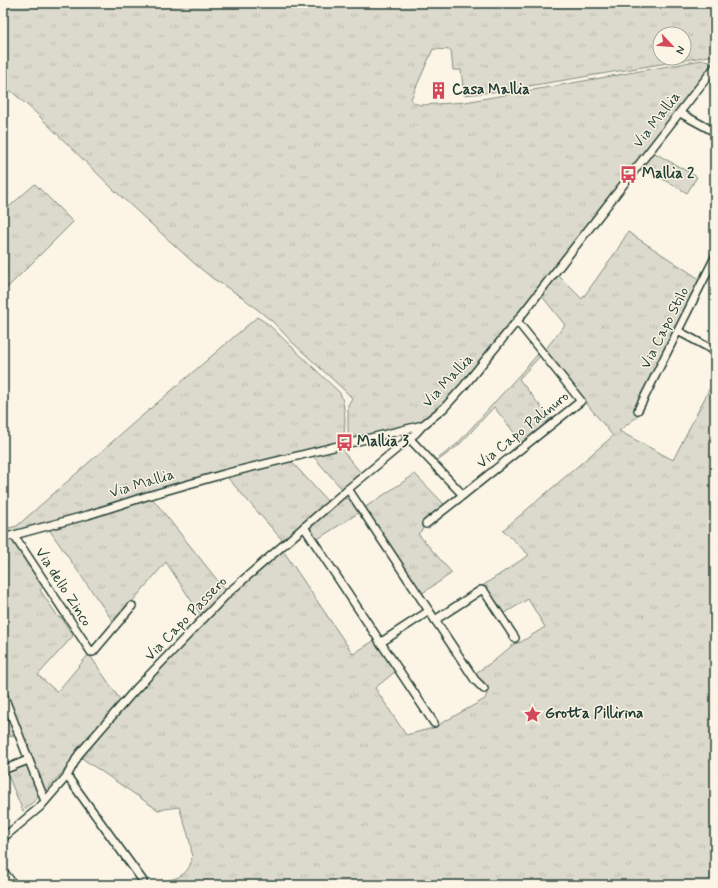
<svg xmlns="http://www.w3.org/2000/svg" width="718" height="888" viewBox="0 0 718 888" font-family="Mynerve,sans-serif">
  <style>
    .grass { fill: url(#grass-tufts); stroke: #7e8c80; fill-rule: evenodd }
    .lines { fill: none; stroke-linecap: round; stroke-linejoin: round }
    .minor-casing { stroke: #1f3d34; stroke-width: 10 }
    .minor { stroke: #fcf5e5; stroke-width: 7 }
    .labels { text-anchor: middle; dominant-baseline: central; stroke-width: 3; stroke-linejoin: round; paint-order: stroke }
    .poi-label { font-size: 15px; font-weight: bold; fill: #1f3d34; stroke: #fcf5e5; text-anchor: start }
    .street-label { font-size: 15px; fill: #1f3d34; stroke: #fcf5e5 }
  </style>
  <defs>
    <pattern id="grass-tufts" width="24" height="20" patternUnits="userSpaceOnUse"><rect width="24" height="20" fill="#dcdacc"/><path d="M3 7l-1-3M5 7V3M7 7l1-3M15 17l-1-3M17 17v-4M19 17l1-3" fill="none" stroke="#bcbcb0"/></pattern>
  </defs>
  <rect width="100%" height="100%" fill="#fcf5e5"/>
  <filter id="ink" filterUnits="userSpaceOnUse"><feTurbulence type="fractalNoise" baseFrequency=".025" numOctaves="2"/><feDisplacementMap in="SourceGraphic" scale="8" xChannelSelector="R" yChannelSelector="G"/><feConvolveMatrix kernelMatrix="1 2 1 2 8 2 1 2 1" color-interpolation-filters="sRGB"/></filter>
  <g filter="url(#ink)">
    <!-- grass -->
    <g class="grass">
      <path d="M3,3H715V55L493,92L464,95L461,70H453L451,50L433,49L411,99C414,104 417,104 422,105L465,102L702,60C707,60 712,61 713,66L492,348L454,392L431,415L421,422L355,439L350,438L348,435V405L352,398L344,390L293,343L273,322L242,297L212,278L195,264L115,191L35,112L3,84ZM660,34H684V58H660Z"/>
      <polygon points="653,152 697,177 687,193 641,167"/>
      <polygon points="35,184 73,222 3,292 3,212"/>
      <path d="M628,232L701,280L636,409L638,416L619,431L673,460L715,378V885H149V883C209,880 192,848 179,807L158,810L86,761L82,758V755C144,682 210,612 282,549L353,654L375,640L396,671L375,688L406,735L433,728L485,699C491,684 484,683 474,674L495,660L514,644L521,642L545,627L528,599L502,615L486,589L482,586L529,555L503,530L613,436L544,351L565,325L541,295L557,274L582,299L617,250Z"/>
      <path d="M257,317L268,324L340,393C345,403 348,433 340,443L3,535V525L9,528L17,526L121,434Z"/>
      <polygon points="539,353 541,355 519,379 552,421 523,444 494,407 459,445 436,462 435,461 457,444"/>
      <polygon points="340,448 361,473 342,489 312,455"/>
      <polygon points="291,461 328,502 283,541 227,477"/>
      <polygon points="415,474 445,505 425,521 422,526 423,529 418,534 452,573 421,594 364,508"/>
      <polygon points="344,497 346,499 349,497 360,512 316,540 308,527"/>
      <polygon points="152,498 226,591 202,617 166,562 114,623 48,528"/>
      <polygon points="12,538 44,586 40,590 59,618 61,617 73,636 38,675 57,692 89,654 121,701 70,764 45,791 3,690 3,541"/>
      <polygon points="3,705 5,706 16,734 3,739"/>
      <polygon points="27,762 40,796 23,811 6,771"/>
    </g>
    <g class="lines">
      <defs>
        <g id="minor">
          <polyline points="680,113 715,132"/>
          <polyline points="678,331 715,351"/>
          <polyline points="638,410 715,257"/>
          <polyline points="407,436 463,495 581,401 517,321"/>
          <polyline points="348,489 475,680 484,689"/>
          <polyline points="426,524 463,495"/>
          <polyline points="304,527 434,723"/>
          <polyline points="14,535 15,537 91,652 93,652 132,606"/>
          <polyline points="3,538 88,515 147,496 224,474 423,425 444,408 464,386 517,321 715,67"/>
          <polyline points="435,620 481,590 484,591 515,638"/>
          <polyline points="380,643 429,611"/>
          <polyline points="3,694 45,801"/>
          <polyline points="3,770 28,760"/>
          <polyline points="67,776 143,881"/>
          <polyline points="3,838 40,807 67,776 79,754 134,691 228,593 348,489 416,433 423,425"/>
          <polyline points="3,871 14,885"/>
        </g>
      </defs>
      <!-- minor casing -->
      <use href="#minor" class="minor-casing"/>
      <!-- minor -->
      <use href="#minor" class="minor"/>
    </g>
  </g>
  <!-- icons -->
  <defs>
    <symbol id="building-bare" viewBox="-9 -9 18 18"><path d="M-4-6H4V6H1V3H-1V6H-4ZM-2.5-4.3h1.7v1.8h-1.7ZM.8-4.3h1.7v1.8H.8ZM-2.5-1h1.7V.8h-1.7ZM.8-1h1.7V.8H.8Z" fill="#d1495b" stroke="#fcf5e5" stroke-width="2.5" paint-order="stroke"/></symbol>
    <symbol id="bus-bare" viewBox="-9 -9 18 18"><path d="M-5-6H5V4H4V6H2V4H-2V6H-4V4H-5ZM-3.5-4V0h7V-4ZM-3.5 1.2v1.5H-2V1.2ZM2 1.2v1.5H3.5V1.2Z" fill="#d1495b" stroke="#fcf5e5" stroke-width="2.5" paint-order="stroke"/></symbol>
    <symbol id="sight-bare" viewBox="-9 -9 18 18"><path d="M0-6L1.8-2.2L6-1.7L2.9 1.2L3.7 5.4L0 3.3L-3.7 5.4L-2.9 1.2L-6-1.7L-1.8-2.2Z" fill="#d1495b" stroke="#fcf5e5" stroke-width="2.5" paint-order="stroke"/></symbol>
  </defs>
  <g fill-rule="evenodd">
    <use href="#building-bare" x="426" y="78" width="25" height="25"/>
    <use href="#bus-bare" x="616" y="162" width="25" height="25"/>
    <use href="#bus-bare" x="332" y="430" width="25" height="25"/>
    <use href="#sight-bare" x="520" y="702" width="25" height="25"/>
  </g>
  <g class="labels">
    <!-- poi labels -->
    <g class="poi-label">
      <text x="452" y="90">Casa Mallia</text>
      <text x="642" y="174">Mallia 2</text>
      <text x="357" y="442">Mallia 3</text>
      <text x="545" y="714">Grotta Pillirina</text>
    </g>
    <!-- street labels -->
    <g class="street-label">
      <text transform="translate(657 120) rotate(-52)">Via Mallia</text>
      <text transform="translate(665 328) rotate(-63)">Via Capo Stilo</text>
      <text transform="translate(448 381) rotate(-47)">Via Mallia</text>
      <text transform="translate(523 430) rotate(-39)">Via Capo Palinuro</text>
      <text transform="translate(142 484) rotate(-17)">Via Mallia</text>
      <text transform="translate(63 587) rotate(57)">Via dello Zinco</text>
      <text transform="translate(186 619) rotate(-46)">Via Capo Passero</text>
    </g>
  </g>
  <!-- margin -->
  <rect width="718" height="888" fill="none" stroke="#fcf5e5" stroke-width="16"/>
  <rect x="8" y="8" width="702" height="872" fill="none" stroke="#1f3d34" stroke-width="1.5" filter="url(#ink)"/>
  <!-- north arrow -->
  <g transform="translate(672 46) rotate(116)"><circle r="19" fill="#fcf5e5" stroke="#a4ab9e"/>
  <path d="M0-3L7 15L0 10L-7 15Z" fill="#d1495b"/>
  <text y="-6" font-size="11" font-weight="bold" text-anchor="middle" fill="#1f3d34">N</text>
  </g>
</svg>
